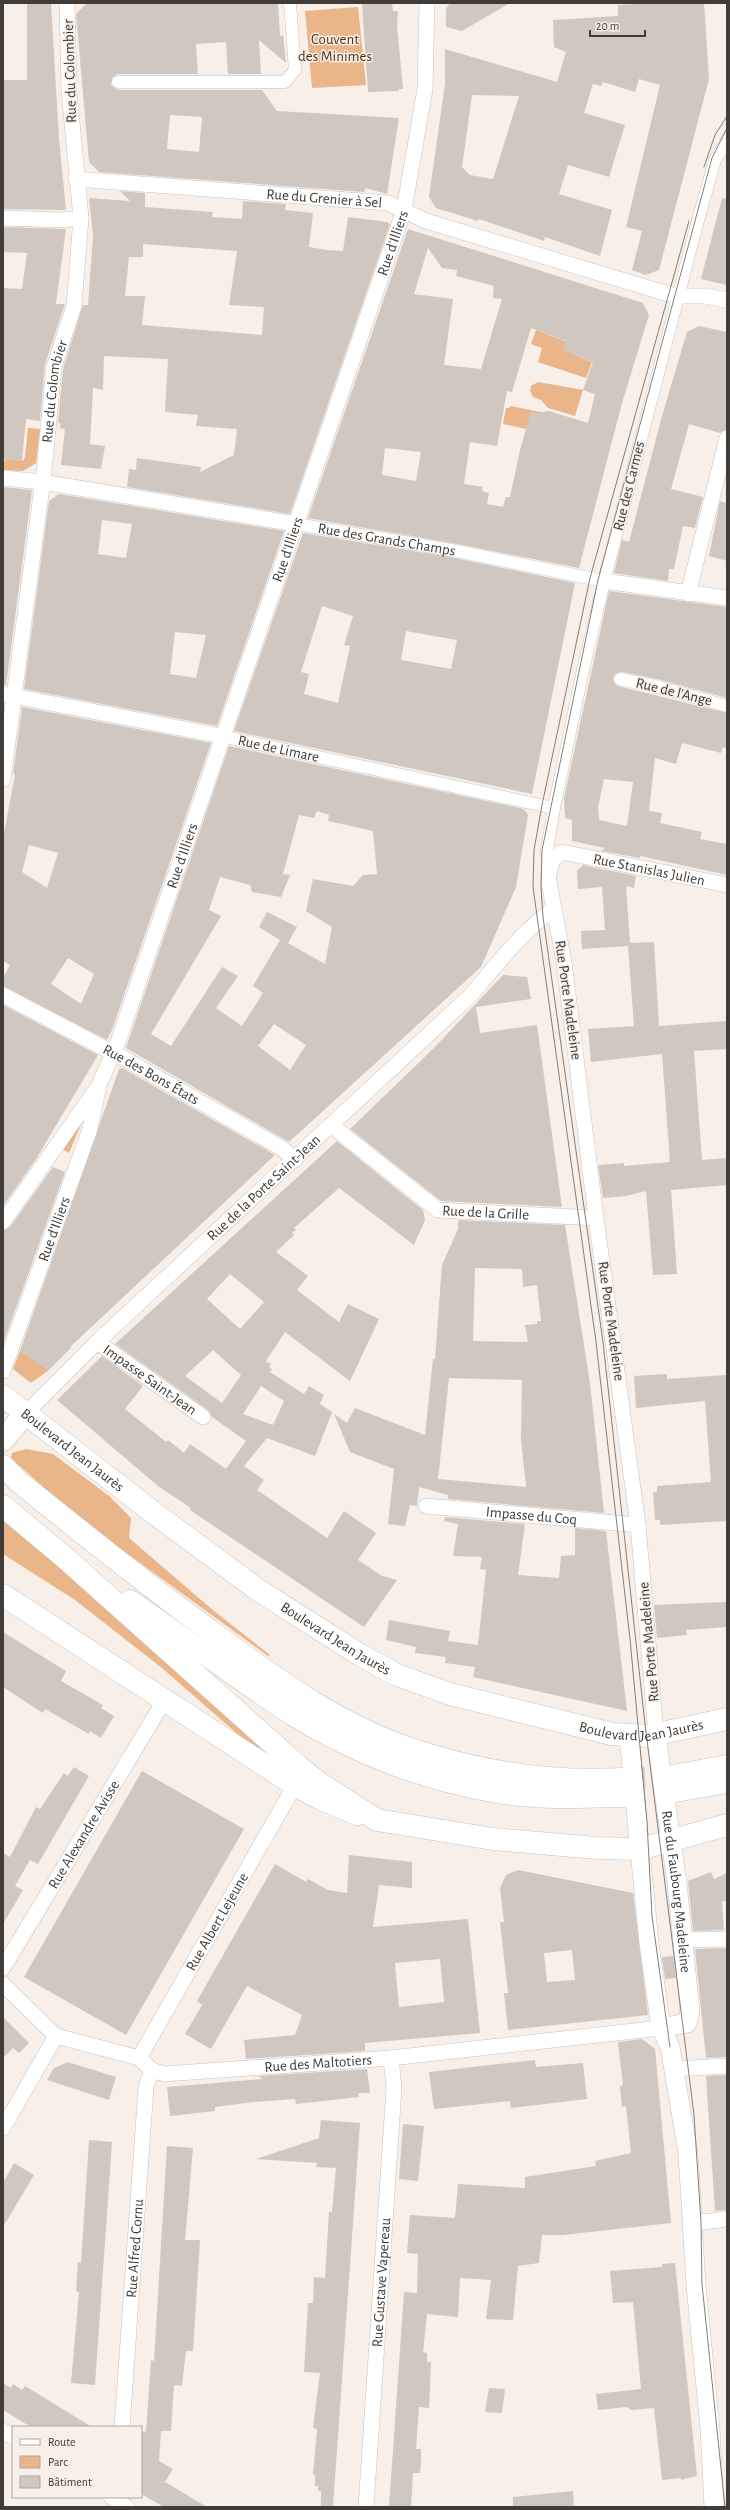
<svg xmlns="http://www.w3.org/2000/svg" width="730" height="2510" viewBox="0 0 730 2510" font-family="'Alegreya Sans',sans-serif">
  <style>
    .green { fill: #eab589 }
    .building { fill: #cfc7c0; fill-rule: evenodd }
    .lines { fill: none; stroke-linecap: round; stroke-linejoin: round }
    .primary-tunnel { stroke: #d2cbc5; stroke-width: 22; stroke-dasharray: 22 11; stroke-linecap: butt }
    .pedestrian-casing { stroke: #cac2bb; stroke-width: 13 }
    .minor-casing { stroke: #cac2bb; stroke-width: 16 }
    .tertiary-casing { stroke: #cac2bb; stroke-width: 20 }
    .secondary-casing { stroke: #cac2bb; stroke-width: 23 }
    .primary-casing { stroke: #cac2bb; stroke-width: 23 }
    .pedestrian { stroke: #fff; stroke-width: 12 }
    .minor { stroke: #fff; stroke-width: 15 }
    .tertiary { stroke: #fff; stroke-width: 19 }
    .secondary { stroke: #fff; stroke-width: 22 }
    .primary { stroke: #fff; stroke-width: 22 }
    .tram { stroke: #837e79; stroke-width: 1 }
    .labels { text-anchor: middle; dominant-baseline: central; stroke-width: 3; stroke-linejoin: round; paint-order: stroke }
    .park-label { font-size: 15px; fill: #513318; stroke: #f7efe8 }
    .street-label { font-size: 15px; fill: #3f3c39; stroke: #f7efe8 }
  </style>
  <rect width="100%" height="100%" fill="#f7efe8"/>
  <!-- green -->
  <g class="green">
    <polygon points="358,7 366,85 312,88 305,11"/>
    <polygon points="536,330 578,346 575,355 592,362 586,378 538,362 542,348 531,344"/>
    <polygon points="538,382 583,390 575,416 548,408 541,400 533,397 530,391 531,386"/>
    <polygon points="510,406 546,413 540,432 503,424 506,408 509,408"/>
    <polygon points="28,428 40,429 36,463 23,471 3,470 3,462 6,459 23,461 25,457"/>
    <polygon points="83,1120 69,1153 62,1149"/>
    <polygon points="20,1351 49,1370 31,1383 13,1369"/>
    <polygon points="26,1449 53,1454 109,1496 131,1518 129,1538 214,1611 270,1655 268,1656 77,1517 11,1458 12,1453"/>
    <polygon points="3,1520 76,1577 260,1744 260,1748 250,1745 162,1668 75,1600 3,1554"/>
  </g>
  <!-- building -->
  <g class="building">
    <polygon points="27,3 51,3 59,139 66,210 3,209 3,80 27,80"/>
    <path d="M87,3H278L280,36L283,35L286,63L259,40L261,74H228L226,42L196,44L198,74H118L112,78L111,85L118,90H262L277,111L399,118L387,194L366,188L364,192L99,172L89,162L77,25L76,14ZM170,115L202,117L199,152L167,149Z"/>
    <polygon points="362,3 392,3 393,11 398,11 397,26 403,89 398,89 399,91 368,92"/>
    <polygon points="450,3 510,3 462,31 446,27 446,9"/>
    <path d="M648,3H704L709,79L659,270L646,275L632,270L642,231L626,227L660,85L639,79L635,92L603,82L601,86L593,84L584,113L625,125L609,177L568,165L559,194L612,210L600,256L545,237L544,241L479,219L478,221L436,208L429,197L445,84V49L557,82L566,52L554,47L553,20L618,16V5ZM472,95L519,96L493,179L470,175L462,167Z"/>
    <path d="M120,191L145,193V207L213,212L212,217L242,219L243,201L286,204L285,210L313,213L309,247L327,250L343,251L348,217L387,222L390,224L290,514L127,487L129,469L136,470L137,458L201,467L200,472L234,455L237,429L196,426L198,415L165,412L168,359L104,356L103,390L93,388L90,444L105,446L101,469L61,465L65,429L60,428V423H58L63,369L83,305H88L93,236L89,198L130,201ZM143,244L237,251L229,305L264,307L262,335L142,325L145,296H125L129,257H143Z"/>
    <polygon points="722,198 727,199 727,285 701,279"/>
    <polygon points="3,227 66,229 56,304 65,304 45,364 40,421 26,419 22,461 3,459 3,288 22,289 27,253 3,252"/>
    <path d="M408,229L643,303L649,315L622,403L579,568L452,543L308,518ZM428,248L442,268L457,270L456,276L494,286L493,298L502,299L481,369L444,365L453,299L414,294ZM531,328L566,341L563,350L593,362L583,390L595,394L588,423L549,411L537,413L531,411L520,450L510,497H506L503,507L487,504L489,493L482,491L483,487L464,484L470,442L497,446L507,391L512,392ZM385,448L421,452L416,481L382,475Z"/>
    <polygon points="699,326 727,332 727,429 720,433 689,424 671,489 703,497 695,528 683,526 674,569 669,569 668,581 614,573 622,540 629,542 662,416 687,332"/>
    <polygon points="3,487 32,490 6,685 3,685"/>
    <path d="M59,494L284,531L217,726L24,689L49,501ZM102,520L132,524L126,558L98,554ZM175,632L206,635L196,678L170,674Z"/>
    <polygon points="720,501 727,503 727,561 709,556"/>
    <path d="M303,533L450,557L575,583L532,794L234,731ZM322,606L353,616L344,645L350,646L338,703L304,694L309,674L301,672ZM406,631L457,640L451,669L401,660Z"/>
    <path d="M609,591L727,607V698L661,680L622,672L615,674L613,678L615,684L618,686L727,713V748L723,747L721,753L682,743L676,764L655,758L649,811L662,813L660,823L702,832L700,839L727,844V875L640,856V858L601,851L605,848L572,841V820L565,818L564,798ZM604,779L633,782L627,826L599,820L598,807Z"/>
    <path d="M22,707L211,743L112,1030L107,1040L3,986V978L10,965L3,961V839L15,774H13ZM29,845L58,853L47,888L22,872ZM68,958L94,974L81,1004L51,984Z"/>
    <path d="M229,746L524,809L528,815L516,887L481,967L289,1142L126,1048ZM317,811L329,815L328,821L373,831L377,874L363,875L353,886L313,879L306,911L332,927L325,964L288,943L297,927L267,912L259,927L280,940L253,986L263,993L242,1026L216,1008L238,976L222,967L171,1046L151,1034L221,916L209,910L220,877L250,885L252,892L281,897L290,875L283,874L299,815L314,818ZM274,1024L306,1045L290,1070L258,1046Z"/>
    <polygon points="583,865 636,876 634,888 626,886 630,943 654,942 659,1026 727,1021 727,1049 694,1051 702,1160 727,1158 727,1185 671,1190 677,1274 653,1275 646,1191 626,1196 603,1198 598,1165 624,1163 624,1166 670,1162 662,1054 591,1062 588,1029 634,1026 628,946 582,949 581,931 605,930 602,887 578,889 577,871"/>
    <polygon points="503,975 527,977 531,999 476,1007 480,1033 537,1025 562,1207 441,1201 350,1129 434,1048"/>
    <polygon points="3,1005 98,1055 36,1159 3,1206"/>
    <polygon points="122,1068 275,1155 69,1348 72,1347 49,1370 20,1351 119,1069"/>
    <path d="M337,1141L423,1210L425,1220L414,1245L339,1188L294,1228L296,1230L292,1233L294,1235L276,1252L308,1276L297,1290L339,1322L348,1304L379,1319L350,1381L285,1332L266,1361L271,1364L269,1367L272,1369L270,1372L304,1394L309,1386L324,1395L320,1404L332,1412L315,1456L267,1438L244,1466L264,1480L257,1490L327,1538L344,1511L376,1533L358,1560L382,1576L397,1580L364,1627L190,1510L191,1508L158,1486L57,1400L102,1356L143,1386L125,1409L166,1442L168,1440L184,1453L190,1444L226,1469L246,1441L212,1417L208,1410L115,1344ZM230,1274L264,1302L240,1329L207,1299ZM213,1350L241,1375L222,1403L185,1376ZM261,1386L284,1401L273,1425L243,1414Z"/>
    <polygon points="53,1167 65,1172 4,1341 3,1231 10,1227"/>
    <path d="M458,1220L565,1225L590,1383L604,1513L448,1499V1495L419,1487L417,1506L410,1505L405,1526L388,1524L394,1469L350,1452L334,1414L347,1423L355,1408L425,1435L433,1359H435L442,1265L458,1229ZM475,1268L522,1269L523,1287L537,1285L541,1321H537V1324L525,1325L528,1342L473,1341ZM449,1378L522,1380L521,1439L526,1487L438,1479Z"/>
    <polygon points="667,1374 667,1379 727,1375 727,1521 660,1525 660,1520 655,1520 653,1492 657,1492 657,1486 711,1482 705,1401 636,1408 634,1376"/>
    <polygon points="445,1517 525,1524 518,1575 559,1578 561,1556 575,1555 575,1528 606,1531 627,1711 473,1677 475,1667 445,1663 446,1657 415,1653 416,1647 386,1640 389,1620 450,1631 448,1641 478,1645 486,1570 480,1569 482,1557 453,1556 458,1524 444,1521"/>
    <polygon points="727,1602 727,1627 686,1630 687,1635 657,1638 654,1605"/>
    <polygon points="3,1632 66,1671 61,1681 103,1705 101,1708 114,1716 101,1738 90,1731 89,1734 45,1709 43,1713 3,1687"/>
    <polygon points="74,1767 89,1776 38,1864 30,1860 15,1886 23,1890 3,1924 3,1853 10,1857 36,1807 40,1809 64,1773 68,1776"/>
    <polygon points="142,1771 244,1829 126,2035 24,1977"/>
    <path d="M349,1855L412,1862V1888L379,1885L373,1927L468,1919L480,2033L365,2043V2051L246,2059L244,2040L295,2035L302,2015L247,1986L211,2049L185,2034L202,2005L197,2001L275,1864L306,1882L308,1879L328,1890L347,1893ZM440,1959L444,2002L399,2007L395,1963Z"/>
    <path d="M518,1870L633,1893L648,2015L508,2030L504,1993H508L500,1922H504L500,1888L506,1875ZM572,1950L575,1980L547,1982L544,1953Z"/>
    <polygon points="711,1872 714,1879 727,1873 727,1900 722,1902 724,1930 693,1931 688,1881"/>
    <polygon points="726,1948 727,2057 706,2058 695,1949"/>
    <polygon points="673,1956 676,1978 665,1979 662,1957"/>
    <polygon points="3,2017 29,2043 19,2053 13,2048 3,2058"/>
    <polygon points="642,2039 655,2049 671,2223 563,2235 542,2235 539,2263 518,2266 513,2320 486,2319 491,2280 460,2278 458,2317 427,2314 423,2352 427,2353 427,2362 431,2362 429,2408 419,2407 416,2449 421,2449 421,2461 420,2473 413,2473 411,2507 389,2507 404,2292 417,2293 418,2254 407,2253 410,2215 455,2218 458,2184 525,2188 525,2177 596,2166 595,2161 631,2153 626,2106 622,2107 620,2086 623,2085 618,2042"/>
    <polygon points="535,2060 536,2067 583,2063 587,2099 511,2108 510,2101 434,2109 429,2072"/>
    <polygon points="68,2062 116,2077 109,2100 47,2080 54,2068"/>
    <polygon points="367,2069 370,2093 358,2093 359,2097 296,2104 295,2099 253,2102 215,2107 215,2111 170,2116 167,2087 263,2079 258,2076"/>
    <polygon points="727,2075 727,2210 715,2211 706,2076"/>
    <polygon points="321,2120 360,2123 333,2507 321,2507 321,2491 318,2491 318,2486 315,2486 315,2475 313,2475 317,2429 313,2428 320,2373 304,2372 308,2303 313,2303 314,2277 325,2278 329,2212 332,2212 336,2168 316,2167 317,2163 256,2159 319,2138"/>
    <polygon points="403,2124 424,2126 418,2181 399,2179"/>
    <polygon points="89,2140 112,2142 95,2385 71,2383 79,2292 76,2291 78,2262 81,2263"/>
    <polygon points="167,2146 193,2148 185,2240 200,2240 193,2351 186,2351 182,2386 174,2385 171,2431 161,2431 159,2461 173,2469 165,2482 207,2507 164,2507 141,2494 141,2431 146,2432 151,2360 154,2361"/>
    <polygon points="14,2163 34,2175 3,2227 3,2183"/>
    <polygon points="675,2263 697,2476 681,2480 681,2478 662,2480 654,2408 632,2410 626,2407 598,2410 596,2394 641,2389 633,2302 613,2303 610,2271 662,2267 662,2264"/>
    <polygon points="3,2383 11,2388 13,2384 22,2390 25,2386 92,2427 31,2427 3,2410"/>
    <polygon points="489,2388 505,2389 502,2413 485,2412"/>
    <polygon points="573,2491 574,2507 513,2507 513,2497"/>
  </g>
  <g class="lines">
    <!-- primary-tunnel -->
    <g class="primary-tunnel">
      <polyline points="623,1779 673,1776"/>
      <polyline points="623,1796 675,1791"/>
    </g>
    <defs>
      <g id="pedestrian">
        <polyline points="118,82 285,82 295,70 290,3"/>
        <path id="s1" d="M296,524L451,550L604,581"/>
        <polyline points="620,679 659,687 727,706"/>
        <path id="s2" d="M221,736L554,808"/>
        <polyline points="548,871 547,850 554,808 583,670 604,581 697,224 715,160 727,140"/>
      </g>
      <g id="minor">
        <path id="s3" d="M76,179L388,203L426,221L675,296H705L727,300"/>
        <polyline points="3,218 62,220 81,218"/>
        <polyline points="3,478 42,482 296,524"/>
        <polyline points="604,581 727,598"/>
        <polyline points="688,594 727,438"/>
        <polyline points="3,694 221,736"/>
        <path id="s4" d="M3,779L44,472L54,367L74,306L81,218L69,91L67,3"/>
        <path id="s5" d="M3,995L125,1059L283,1149L295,1160"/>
        <path id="s6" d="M332,1126L438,1210L596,1218"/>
        <polyline points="3,1222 97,1088"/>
        <path id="s7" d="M97,1342L203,1417"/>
        <path id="s8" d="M3,1371L90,1129L99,1085L118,1042L404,210L425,89L427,3"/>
        <path id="s9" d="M25,1414L97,1342L471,995C497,964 521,933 553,909"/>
        <path id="s10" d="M426,1506L638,1525"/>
        <path id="s11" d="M656,1734L638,1525L596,1218L564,962L548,877L553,859L562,852L727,885"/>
        <polyline points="683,1940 727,1939"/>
        <path id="s12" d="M3,1968L164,1701"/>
        <path id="s13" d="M3,1984L56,2036L139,2058L152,2070L164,2074L391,2058L661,2028"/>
        <path id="s14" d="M139,2058L295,1785"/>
        <polyline points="674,2069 727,2066"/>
        <polyline points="3,2128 56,2036"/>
        <polyline points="694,2223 727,2219"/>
        <path id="s15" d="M122,2427L146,2087L152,2070"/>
        <polyline points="3,2431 13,2437"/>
        <polyline points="111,2497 127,2507"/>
        <path id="s16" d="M366,2507L394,2088L391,2058"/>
      </g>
      <g id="tertiary">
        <path id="s17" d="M656,1734L677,1884L690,2011L687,2023L661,2028"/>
        <polyline points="629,1736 649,1943 661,2028 670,2047 688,2153 696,2285 710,2428 714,2507"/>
      </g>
      <g id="secondary">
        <path id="s18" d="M3,1396L154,1513L258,1590L362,1656L397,1675L450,1694L612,1734L647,1736L727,1719"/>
        <polyline points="3,1440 25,1414"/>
        <polyline points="3,1595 295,1785 321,1799 357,1814"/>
      </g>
      <g id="primary">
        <path d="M3,1466L19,1482C85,1535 151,1588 220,1638C277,1680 337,1723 405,1747C474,1771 550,1783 623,1779"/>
        <polyline points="3,1506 63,1556 299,1767 319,1783 377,1820 493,1839 596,1848 640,1849 727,1825"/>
        <path d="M130,1601C186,1639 240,1681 297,1717C357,1754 427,1780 497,1792C539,1799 581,1797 623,1796"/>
        <polyline points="673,1776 727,1766"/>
        <polyline points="675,1791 727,1782"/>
      </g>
    </defs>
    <!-- pedestrian casing -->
    <use href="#pedestrian" class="pedestrian-casing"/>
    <!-- minor casing -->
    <use href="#minor" class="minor-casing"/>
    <!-- tertiary casing -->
    <use href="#tertiary" class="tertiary-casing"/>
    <!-- secondary casing -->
    <use href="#secondary" class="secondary-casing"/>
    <!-- primary casing -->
    <use href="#primary" class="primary-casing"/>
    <!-- pedestrian -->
    <use href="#pedestrian" class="pedestrian"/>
    <!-- minor -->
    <use href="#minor" class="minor"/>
    <!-- tertiary -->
    <use href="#tertiary" class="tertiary"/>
    <!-- secondary -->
    <use href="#secondary" class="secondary"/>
    <!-- primary -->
    <use href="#primary" class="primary"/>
    <!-- tram -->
    <g class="tram">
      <polyline points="704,167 715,135 727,116"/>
      <polyline points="670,2047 652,1916 647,1822 630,1639 596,1342 533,887 534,850 542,805 590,578 689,221"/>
      <polyline points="725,2507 702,2284 701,2222 694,2115 645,1724 603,1342 543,917 541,887 542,850 598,580 712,158 727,128"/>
    </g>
  </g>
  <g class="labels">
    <!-- park labels -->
    <g class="park-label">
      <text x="335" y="39">Couvent<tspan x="335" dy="17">des Minimes</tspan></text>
    </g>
    <!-- street labels -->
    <g class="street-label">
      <text transform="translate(70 71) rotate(-92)">Rue du Colombier</text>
      <text stroke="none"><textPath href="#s3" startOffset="249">Rue du Grenier à Sel</textPath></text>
      <text stroke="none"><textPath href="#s8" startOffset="1194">Rue d'Illiers</textPath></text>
      <text stroke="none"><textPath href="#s4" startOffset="391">Rue du Colombier</textPath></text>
      <text transform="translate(629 486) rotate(-76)">Rue des Carmes</text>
      <text stroke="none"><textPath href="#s1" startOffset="92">Rue des Grands Champs</textPath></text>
      <text stroke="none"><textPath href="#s8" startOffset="870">Rue d'Illiers</textPath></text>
      <text transform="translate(674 692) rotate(14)">Rue de l'Ange</text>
      <text stroke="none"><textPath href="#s2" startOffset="59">Rue de Limare</textPath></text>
      <text stroke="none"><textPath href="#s8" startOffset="546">Rue d'Illiers</textPath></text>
      <text stroke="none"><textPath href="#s11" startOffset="983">Rue Stanislas Julien</textPath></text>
      <text transform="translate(568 1000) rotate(82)">Rue Porte Madeleine</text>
      <text stroke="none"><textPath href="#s5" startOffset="168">Rue des Bons États</textPath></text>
      <text stroke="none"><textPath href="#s9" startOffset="329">Rue de la Porte Saint-Jean</textPath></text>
      <text stroke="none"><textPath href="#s6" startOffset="183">Rue de la Grille</textPath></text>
      <text stroke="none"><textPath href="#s8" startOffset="151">Rue d'Illiers</textPath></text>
      <text transform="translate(611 1321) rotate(82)">Rue Porte Madeleine</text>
      <text stroke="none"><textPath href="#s7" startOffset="65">Impasse Saint-Jean</textPath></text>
      <text stroke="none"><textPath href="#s18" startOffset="88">Boulevard Jean Jaurès</textPath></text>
      <text stroke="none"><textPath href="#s10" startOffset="106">Impasse du Coq</textPath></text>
      <text stroke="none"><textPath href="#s18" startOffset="412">Boulevard Jean Jaurès</textPath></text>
      <text transform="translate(649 1642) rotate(-95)">Rue Porte Madeleine</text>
      <text stroke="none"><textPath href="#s18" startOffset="736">Boulevard Jean Jaurès</textPath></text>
      <text stroke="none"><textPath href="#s12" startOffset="156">Rue Alexandre Avisse</textPath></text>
      <text stroke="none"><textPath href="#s17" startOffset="159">Rue du Faubourg Madeleine</textPath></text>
      <text stroke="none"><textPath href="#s14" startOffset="157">Rue Albert Lejeune</textPath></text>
      <text stroke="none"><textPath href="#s13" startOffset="345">Rue des Maltotiers</textPath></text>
      <text stroke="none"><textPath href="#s15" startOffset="179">Rue Alfred Cornu</textPath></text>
      <text stroke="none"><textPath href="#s16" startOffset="225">Rue Gustave Vapereau</textPath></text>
    </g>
  </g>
  <!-- border -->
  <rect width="730" height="2510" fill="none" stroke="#3f3c39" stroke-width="8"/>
  <!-- legend -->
  <rect x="12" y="2426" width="130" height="72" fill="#f7efe8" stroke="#ada7a2"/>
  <rect x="20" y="2439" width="20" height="6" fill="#ffffff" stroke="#ada7a2"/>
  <text x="48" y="2446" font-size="12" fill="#3f3c39">Route</text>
  <rect x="20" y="2456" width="20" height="12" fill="#eab589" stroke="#ada7a2"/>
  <text x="48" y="2466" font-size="12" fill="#3f3c39">Parc</text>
  <rect x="20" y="2476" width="20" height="12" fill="#cfc7c0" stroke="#ada7a2"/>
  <text x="48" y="2486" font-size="12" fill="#3f3c39">Bâtiment</text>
  <!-- scale -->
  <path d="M590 30v6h55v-6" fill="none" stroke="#3f3c39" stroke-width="2"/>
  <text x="596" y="30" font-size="12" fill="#3f3c39" stroke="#f7efe8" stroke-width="3" paint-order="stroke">20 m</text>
</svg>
